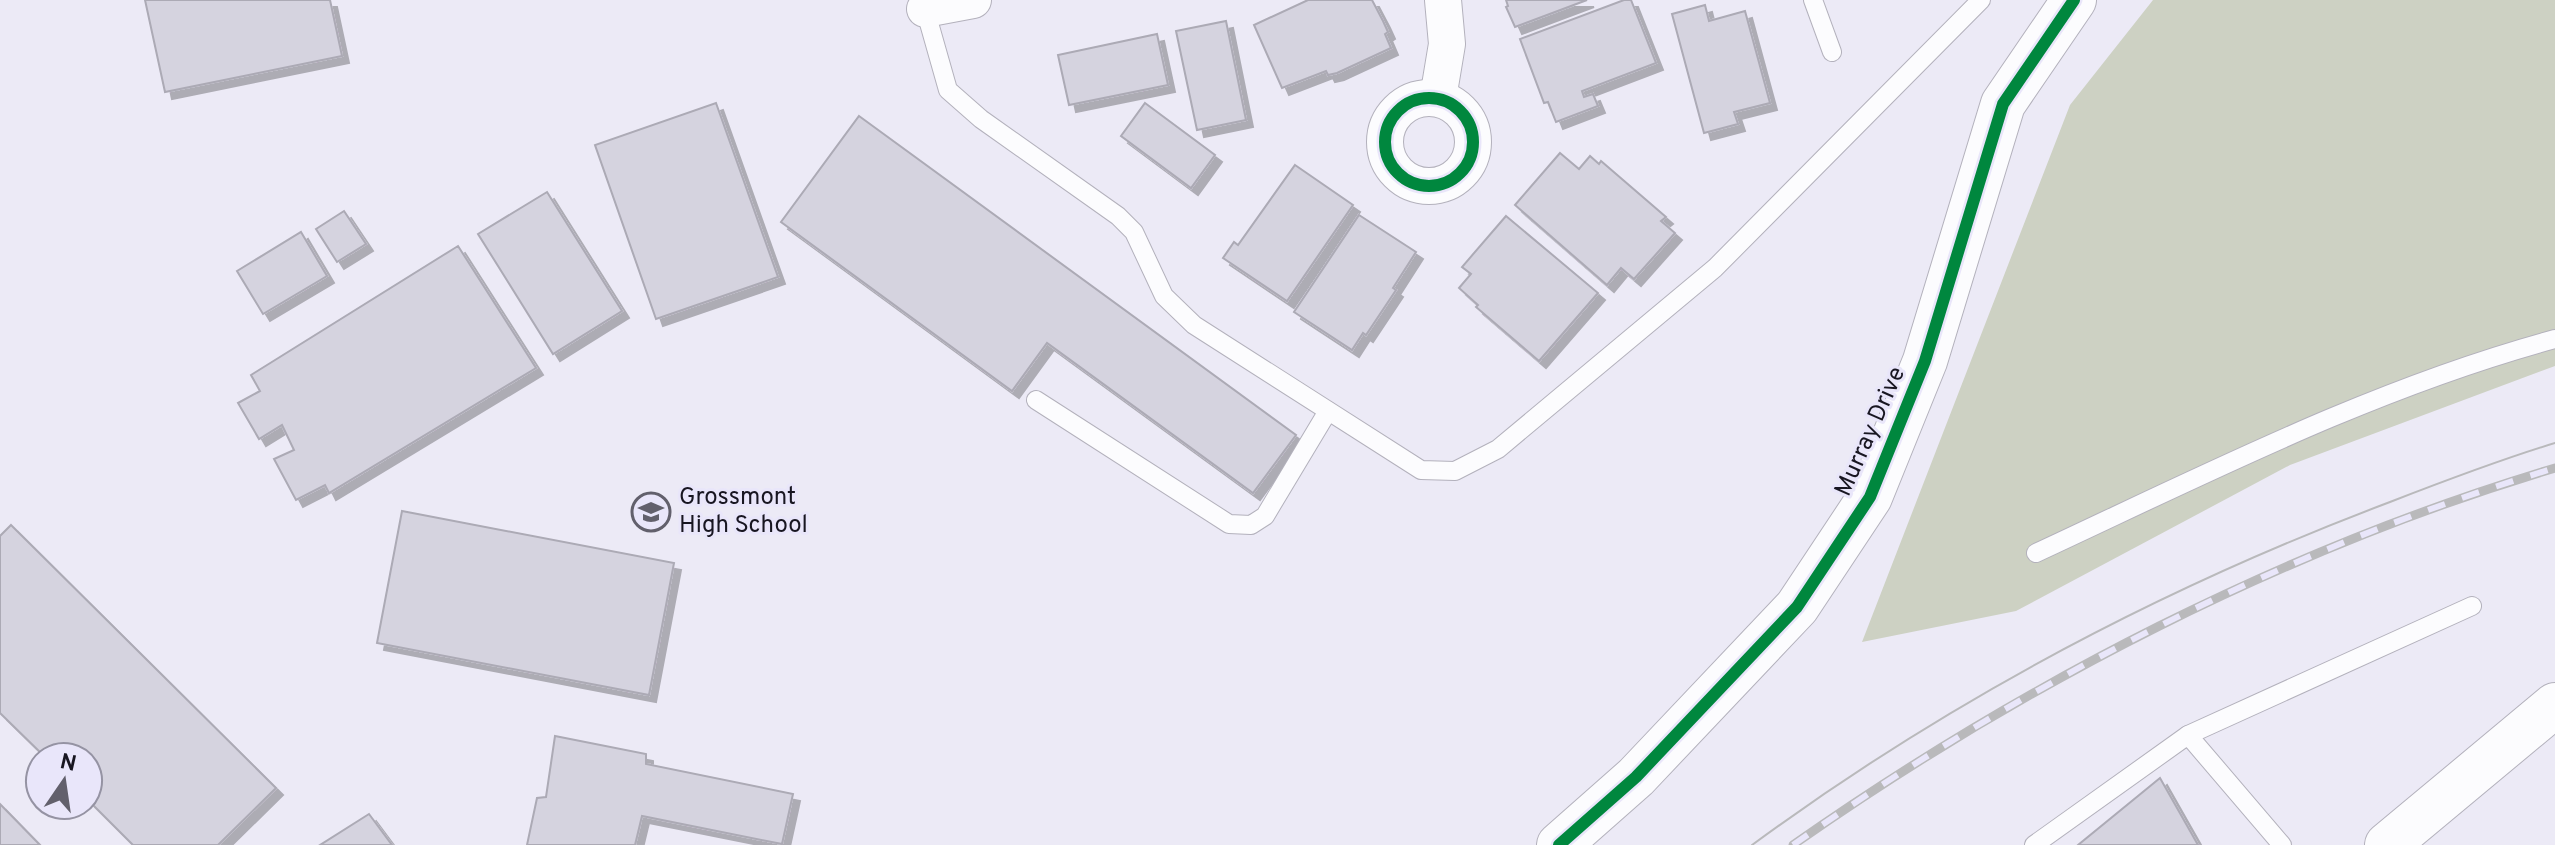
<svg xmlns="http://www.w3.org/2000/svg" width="2555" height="845" viewBox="0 0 2555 845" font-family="Overpass,sans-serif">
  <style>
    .green { fill: #cdd1c3 }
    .building { fill: #d5d3df; stroke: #acaab5; stroke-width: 2; filter: url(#shadow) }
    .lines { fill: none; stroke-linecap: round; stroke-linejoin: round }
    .lane-casing { stroke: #b3b1bc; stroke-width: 20 }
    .street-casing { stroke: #b3b1bc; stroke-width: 38 }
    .secondary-casing { stroke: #b3b1bc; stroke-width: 46 }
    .lane { stroke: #fcfcfe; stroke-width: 18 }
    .street { stroke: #fcfcfe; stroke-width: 36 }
    .secondary { stroke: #fcfcfe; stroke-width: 44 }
    .tram { stroke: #b9b9bb; stroke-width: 2 }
    .rail-casing { stroke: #b9b9bb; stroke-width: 9 }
    .rail { stroke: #e9e6fa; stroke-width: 6; stroke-dasharray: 18; stroke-linecap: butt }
    .cycleway-casing { stroke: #e9e6fa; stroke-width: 17 }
    .cycleway { stroke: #00873e; stroke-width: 12 }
    .labels { text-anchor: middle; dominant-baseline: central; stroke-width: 6; stroke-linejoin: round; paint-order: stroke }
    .street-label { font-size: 24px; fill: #181621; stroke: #e9e6fa }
    .poi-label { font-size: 24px; fill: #181621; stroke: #e9e6fa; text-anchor: start }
  </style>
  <defs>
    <filter id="shadow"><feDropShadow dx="7" dy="7" stdDeviation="0" flood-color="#0004"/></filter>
  </defs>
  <rect width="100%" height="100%" fill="#eceaf6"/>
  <!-- green -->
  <polygon class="green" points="2153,0 2555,0 2555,366 2290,465 2016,611 1862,642 2070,105"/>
  <!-- building -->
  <g class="building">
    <polygon points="145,0 330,0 342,56 165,92"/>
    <polygon points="1308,0 1372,0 1383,21 1388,32 1385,34 1391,48 1337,73 1328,75 1326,71 1282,88 1254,25"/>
    <polygon points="1506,0 1587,0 1515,27 1506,7 1508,6"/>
    <polygon points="1624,0 1631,0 1656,63 1582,91 1584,97 1593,94 1598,106 1556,122 1548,102 1544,103 1520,39"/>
    <polygon points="1705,5 1709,21 1745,11 1770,103 1734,112 1738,124 1704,133 1672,14"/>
    <polygon points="1226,21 1246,120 1197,130 1176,31"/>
    <polygon points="1157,34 1168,85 1069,105 1058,55"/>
    <polygon points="716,103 778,277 656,319 595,145"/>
    <polygon points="1145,103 1215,155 1191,188 1121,136"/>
    <polygon points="859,116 1296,435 1253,493 1047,343 1012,391 781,222"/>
    <polygon points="1560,153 1579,169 1590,156 1599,164 1601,161 1666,217 1661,221 1675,233 1634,279 1621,268 1607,285 1515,205"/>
    <polygon points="1295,165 1353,205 1287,301 1223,258 1234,242 1238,245"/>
    <polygon points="547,192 622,311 553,354 478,234"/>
    <polygon points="344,211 366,244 337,262 316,229"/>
    <polygon points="1359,215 1416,252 1393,288 1396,290 1366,335 1363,333 1352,350 1294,312"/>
    <polygon points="1506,216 1598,293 1539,361 1476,307 1478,305 1459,288 1471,274 1462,267"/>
    <polygon points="301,232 327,276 263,314 237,271"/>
    <polygon points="458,246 536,368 329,493 325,485 296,500 274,459 294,450 282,425 259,439 238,403 260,391 251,375"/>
    <polygon points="402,511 674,563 649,695 377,643"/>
    <polygon points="11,525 276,788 218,845 133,845 88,800 88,757 45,757 0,713 0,536"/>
    <polygon points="555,736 646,754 646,764 793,794 782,844 642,816 635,845 527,845 537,798 546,797"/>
    <polygon points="2160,778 2198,845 2078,845"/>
    <polygon points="0,804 40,845 0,845"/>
    <polygon points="369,814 392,845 320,845"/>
  </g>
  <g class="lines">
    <defs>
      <g id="lane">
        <polyline points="1813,0 1832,52"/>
        <polyline points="925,9 948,90 981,119 1118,216 1134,232 1164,296 1194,325 1421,470 1455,471 1498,449 1715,268 1981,0"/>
        <polyline points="1036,400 1229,524 1251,525 1265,516 1328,411"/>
        <path d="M2036,553C2206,474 2374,388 2555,339"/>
        <polyline points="2188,735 2472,606"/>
        <polyline points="2034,845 2188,735 2282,845"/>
      </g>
      <g id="street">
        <polyline points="925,9 973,0"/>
        <polyline points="1438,98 1447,44 1443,0"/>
        <circle cx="1429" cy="142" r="44"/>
      </g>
      <g id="secondary">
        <polyline points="1559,845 1636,777 1797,607 1870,497 1925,361 2003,104 2074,0"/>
        <polyline points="2387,845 2555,705"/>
      </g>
    </defs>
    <!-- lane casing -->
    <use href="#lane" class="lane-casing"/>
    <!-- street casing -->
    <use href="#street" class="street-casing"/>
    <!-- secondary casing -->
    <use href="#secondary" class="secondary-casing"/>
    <!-- lane -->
    <use href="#lane" class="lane"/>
    <!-- street -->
    <use href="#street" class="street"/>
    <!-- secondary -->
    <use href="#secondary" class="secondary"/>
    <!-- tram -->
    <path class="tram" d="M1752,845C1948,701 2162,588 2390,502C2444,481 2499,460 2555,443"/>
    <defs>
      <path id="rail" d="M1793,845C2024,683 2284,549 2555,468"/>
    </defs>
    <!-- rail casing -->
    <use href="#rail" class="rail-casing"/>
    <!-- rail -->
    <use href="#rail" class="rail"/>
    <defs>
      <g id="cycleway">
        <circle cx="1429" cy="142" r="44"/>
        <polyline points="1559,845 1636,777 1797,607 1870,497 1925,361 2003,104 2074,0"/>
      </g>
    </defs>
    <!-- cycleway casing -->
    <use href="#cycleway" class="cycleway-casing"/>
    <!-- cycleway -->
    <use href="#cycleway" class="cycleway"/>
  </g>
  <!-- icons -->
  <defs>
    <symbol id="school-ring" viewBox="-11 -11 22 22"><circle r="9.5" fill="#e9e6fa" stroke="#62606c" stroke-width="1.5"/><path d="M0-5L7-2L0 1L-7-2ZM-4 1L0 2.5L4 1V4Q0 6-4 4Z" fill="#62606c"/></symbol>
  </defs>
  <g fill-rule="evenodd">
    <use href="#school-ring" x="629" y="490" width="44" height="44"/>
  </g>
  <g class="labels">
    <!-- street labels -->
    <g class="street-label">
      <text transform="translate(1871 432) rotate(-66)">Murray Drive</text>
    </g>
    <!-- poi labels -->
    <g class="poi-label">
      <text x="679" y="498">Grossmont<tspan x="679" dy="28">High School</tspan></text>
    </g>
  </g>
  <!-- north arrow -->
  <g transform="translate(64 781) rotate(13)"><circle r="38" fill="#e9e6fa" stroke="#9593a3" stroke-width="2"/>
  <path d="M0-6L14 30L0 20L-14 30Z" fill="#62606c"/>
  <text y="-12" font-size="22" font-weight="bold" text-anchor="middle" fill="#181621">N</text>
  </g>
</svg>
